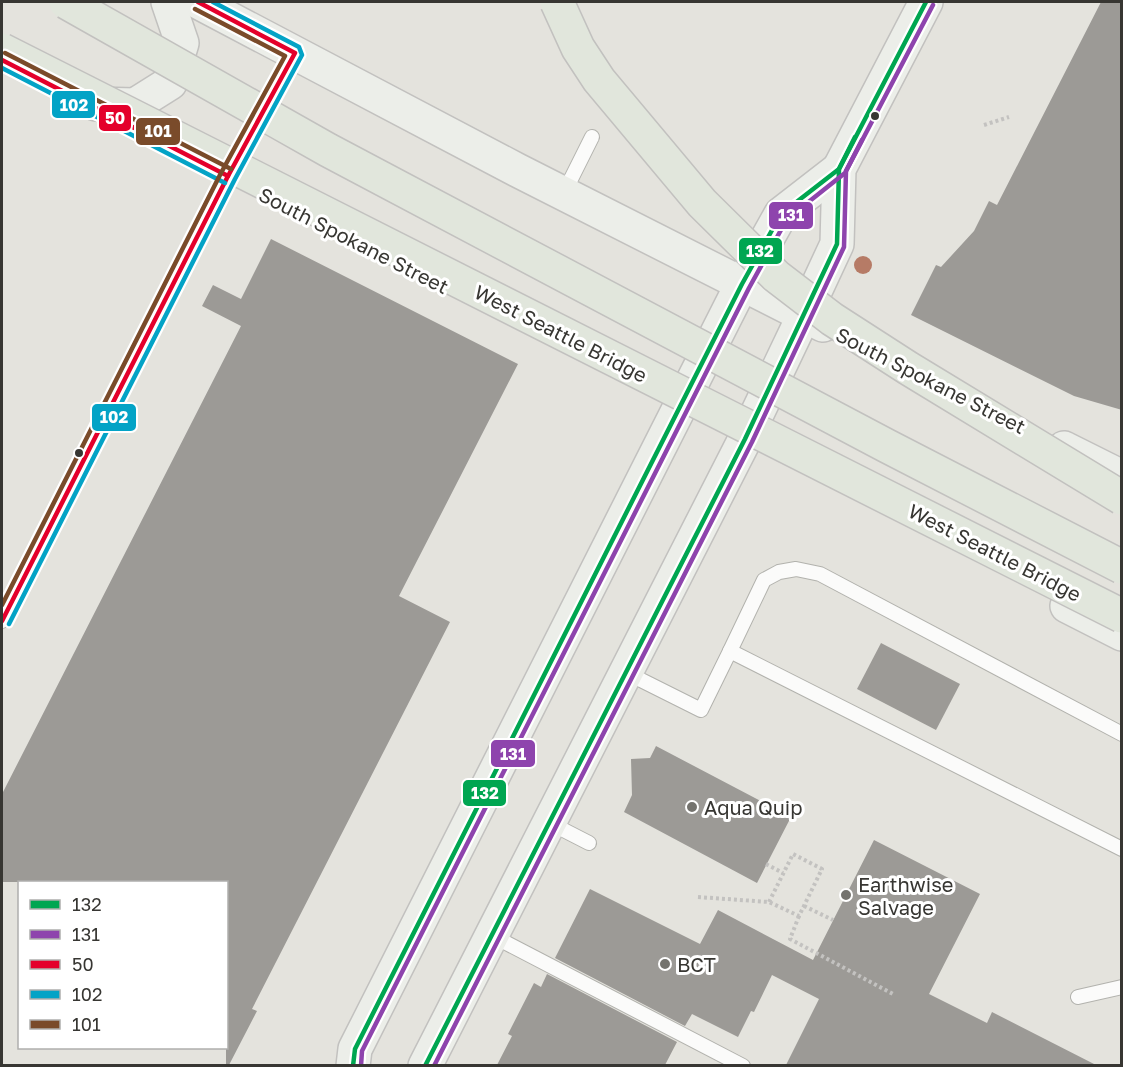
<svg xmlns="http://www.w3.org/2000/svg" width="1123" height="1067" viewBox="0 0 1123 1067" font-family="'Golos Text',sans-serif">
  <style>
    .building { fill: #9c9a96 }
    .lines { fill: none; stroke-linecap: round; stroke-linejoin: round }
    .lane-casing { stroke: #b2b2ad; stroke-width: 16 }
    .primary-casing { stroke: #c2c1bf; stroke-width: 36 }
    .path { stroke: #c3c2c0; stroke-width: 4; stroke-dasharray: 3 3; stroke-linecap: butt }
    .lane { stroke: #fbfbfa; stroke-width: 14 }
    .primary { stroke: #eceee9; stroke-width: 33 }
    .highway-bridge-casing { stroke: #c2c1bf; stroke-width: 36; stroke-linecap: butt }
    .highway-bridge { stroke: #e1e6dc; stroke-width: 33 }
    .bus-1-casing { stroke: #fff; stroke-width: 9 }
    .bus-2-casing { stroke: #fff; stroke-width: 9 }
    .bus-3-casing { stroke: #fff; stroke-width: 9 }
    .bus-4-casing { stroke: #fff; stroke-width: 9 }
    .bus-5-casing { stroke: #fff; stroke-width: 9 }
    .bus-1 { stroke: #00a651; stroke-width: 4.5 }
    .bus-2 { stroke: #8e44ad; stroke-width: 4.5 }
    .bus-3 { stroke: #e4002b; stroke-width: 4.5 }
    .bus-4 { stroke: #03a3c6; stroke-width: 4.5 }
    .bus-5 { stroke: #7a4b2a; stroke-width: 4.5 }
    .tree { fill: #b67b66 }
    .bus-dot { fill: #373632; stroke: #fff; stroke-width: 2 }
    .poi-dot { fill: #74736e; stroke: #fff; stroke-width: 2 }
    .labels { text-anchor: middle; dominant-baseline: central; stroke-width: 6; stroke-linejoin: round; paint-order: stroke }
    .street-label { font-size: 20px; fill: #373632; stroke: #fff }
    .poi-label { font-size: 20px; fill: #373632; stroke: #fff; text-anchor: start }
    .line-badge { stroke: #fff; stroke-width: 2 }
    .badge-label { font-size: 16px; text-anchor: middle; font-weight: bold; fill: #fff }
  </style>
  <rect width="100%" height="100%" fill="#e4e3dd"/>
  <!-- building -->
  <g class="building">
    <polygon points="1101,2 1122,2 1122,410 1074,396 911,315 936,265 941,267 974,231 989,201 997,205"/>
    <polygon points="271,239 518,364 399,596 450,622 252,1009 257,1011 229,1065 226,1065 226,882 2,882 2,794 241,326 202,306 213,285 241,299"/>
    <polygon points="881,643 960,684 936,730 857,689"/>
    <polygon points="656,746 791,817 757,883 624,812 632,795 631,759 650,758"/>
    <polygon points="874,840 980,894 929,994 987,1023 992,1012 1096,1065 786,1065 819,999 772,975 754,1012 751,1011 738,1037 692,1014 685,1026 555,958 590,889 700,944 718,910 813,960"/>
    <polygon points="547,974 677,1042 665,1065 497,1065 512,1036 508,1034 534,983 541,987"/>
  </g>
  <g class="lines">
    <defs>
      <g id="lane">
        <polyline points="564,193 592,137"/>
        <polyline points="2,621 228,176 295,53"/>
        <polyline points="625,672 701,710 730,651"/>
        <polyline points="1122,734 820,574 796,569 779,572 764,580 730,651 1122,849"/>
        <polyline points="548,822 589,843"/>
        <polyline points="491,935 743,1066"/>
        <polyline points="1078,997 1122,987"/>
      </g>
      <g id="primary">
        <polyline points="198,2 517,170 823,325"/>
        <polyline points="96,104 135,105 170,83 182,43 168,2"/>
        <polyline points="1064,448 1122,477"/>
        <polyline points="1067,606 1122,634"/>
        <polyline points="353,1066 355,1049 742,284 781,214 839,169"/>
        <polyline points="425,1066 745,439 804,315 837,244 839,169 926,2"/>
      </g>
    </defs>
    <!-- lane casing -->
    <use href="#lane" class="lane-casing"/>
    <!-- primary casing -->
    <use href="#primary" class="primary-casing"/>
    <!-- path -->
    <g class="path">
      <polyline points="984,125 1009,117"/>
      <polyline points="766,864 783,873"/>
      <polyline points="698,897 769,902 799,916 822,869 793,854 769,902"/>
      <polyline points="804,906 833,920"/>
      <polyline points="799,916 790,939 893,994"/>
    </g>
    <!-- lane -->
    <use href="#lane" class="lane"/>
    <!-- primary -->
    <use href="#primary" class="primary"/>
    <defs>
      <g id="highway-bridge">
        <polyline points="66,2 328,150 887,446 1122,567"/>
        <polyline points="557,2 578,48 599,80 702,203 776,276 832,319 908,368 1122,498"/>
        <polyline points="2,50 1122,616"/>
      </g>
    </defs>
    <!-- highway-bridge casing -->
    <use href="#highway-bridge" class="highway-bridge-casing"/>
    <!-- highway-bridge -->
    <use href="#highway-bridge" class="highway-bridge"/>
    <defs>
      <g id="bus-1">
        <polyline points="353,1066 355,1049 742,284 781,214 839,169 926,2"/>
        <polyline points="425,1066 745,439 837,244 839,169 855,137"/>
      </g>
      <g id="bus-2">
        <polyline points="361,1066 362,1051 749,288 787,219 845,173 933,5"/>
        <polyline points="434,1066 752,442 844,247 846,171 862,140"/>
      </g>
      <g id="bus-3">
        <polyline points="2,60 228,176"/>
        <polyline points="2,621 228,176 295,53 198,2"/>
      </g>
      <g id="bus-4">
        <polyline points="2,68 225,183"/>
        <polyline points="9,624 235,179 302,55 299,47 213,2"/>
      </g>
      <g id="bus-5">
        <polyline points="5,53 231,169"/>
        <polyline points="2,605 221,173 285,56 195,9"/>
      </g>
    </defs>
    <!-- bus-1 casing -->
    <use href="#bus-1" class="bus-1-casing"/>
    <!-- bus-2 casing -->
    <use href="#bus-2" class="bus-2-casing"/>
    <!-- bus-3 casing -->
    <use href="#bus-3" class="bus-3-casing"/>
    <!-- bus-4 casing -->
    <use href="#bus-4" class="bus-4-casing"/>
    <!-- bus-5 casing -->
    <use href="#bus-5" class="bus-5-casing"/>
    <!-- bus-1 -->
    <use href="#bus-1" class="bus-1"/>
    <!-- bus-2 -->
    <use href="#bus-2" class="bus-2"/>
    <!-- bus-3 -->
    <use href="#bus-3" class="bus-3"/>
    <!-- bus-4 -->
    <use href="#bus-4" class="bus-4"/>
    <!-- bus-5 -->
    <use href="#bus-5" class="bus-5"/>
  </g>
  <!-- trees -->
  <circle class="tree" cx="863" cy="265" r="9"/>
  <!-- markers -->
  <g class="bus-dot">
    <circle cx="875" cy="116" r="5"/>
    <circle cx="79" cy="453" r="5"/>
  </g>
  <g class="poi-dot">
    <circle cx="692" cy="807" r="6"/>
    <circle cx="846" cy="895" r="6"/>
    <circle cx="665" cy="964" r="6"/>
  </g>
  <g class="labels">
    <!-- street labels -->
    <g class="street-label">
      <text transform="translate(354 240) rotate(27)">South Spokane Street</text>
      <text transform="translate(561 333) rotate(27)">West Seattle Bridge</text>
      <text transform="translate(931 380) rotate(27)">South Spokane Street</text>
      <text transform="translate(995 552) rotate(27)">West Seattle Bridge</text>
    </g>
    <!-- poi labels -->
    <g class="poi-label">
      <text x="704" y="807">Aqua Quip</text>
      <text x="858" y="884">Earthwise<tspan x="858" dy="23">Salvage</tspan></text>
      <text x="677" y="964">BCT</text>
    </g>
  </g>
  <g class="line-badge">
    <rect x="51" y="90" width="45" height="29" rx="6" fill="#03a3c6"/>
    <rect x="98" y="104" width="34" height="28" rx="6" fill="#e4002b"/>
    <rect x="135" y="117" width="46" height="29" rx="6" fill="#7a4b2a"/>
    <rect x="768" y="201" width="46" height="29" rx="6" fill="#8e44ad"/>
    <rect x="738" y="237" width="45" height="28" rx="6" fill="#00a651"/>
    <rect x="91" y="403" width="46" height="29" rx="6" fill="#03a3c6"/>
    <rect x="490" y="739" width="46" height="29" rx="6" fill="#8e44ad"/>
    <rect x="462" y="779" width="45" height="28" rx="6" fill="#00a651"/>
  </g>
  <g class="badge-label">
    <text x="74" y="111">102</text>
    <text x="115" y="124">50</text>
    <text x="158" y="137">101</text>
    <text x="791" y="221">131</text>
    <text x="760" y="257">132</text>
    <text x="114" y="423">102</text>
    <text x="513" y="760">131</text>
    <text x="485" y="799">132</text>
  </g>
  <!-- border -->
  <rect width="1123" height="1067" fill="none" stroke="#373632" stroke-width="6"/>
  <!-- legend -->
  <rect x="18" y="881" width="210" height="168" fill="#ffffff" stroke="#afafad" stroke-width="1.5"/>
  <rect x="30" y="900" width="30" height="9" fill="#00a651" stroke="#afafad" stroke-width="1.5"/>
  <text x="72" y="911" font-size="18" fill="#373632">132</text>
  <rect x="30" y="930" width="30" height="9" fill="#8e44ad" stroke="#afafad" stroke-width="1.5"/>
  <text x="72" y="941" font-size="18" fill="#373632">131</text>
  <rect x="30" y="960" width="30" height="9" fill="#e4002b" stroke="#afafad" stroke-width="1.5"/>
  <text x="72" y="971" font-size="18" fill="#373632">50</text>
  <rect x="30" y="990" width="30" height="9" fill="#03a3c6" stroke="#afafad" stroke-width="1.5"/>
  <text x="72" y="1001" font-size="18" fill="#373632">102</text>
  <rect x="30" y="1020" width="30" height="9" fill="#7a4b2a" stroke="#afafad" stroke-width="1.5"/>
  <text x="72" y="1031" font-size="18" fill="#373632">101</text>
</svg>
